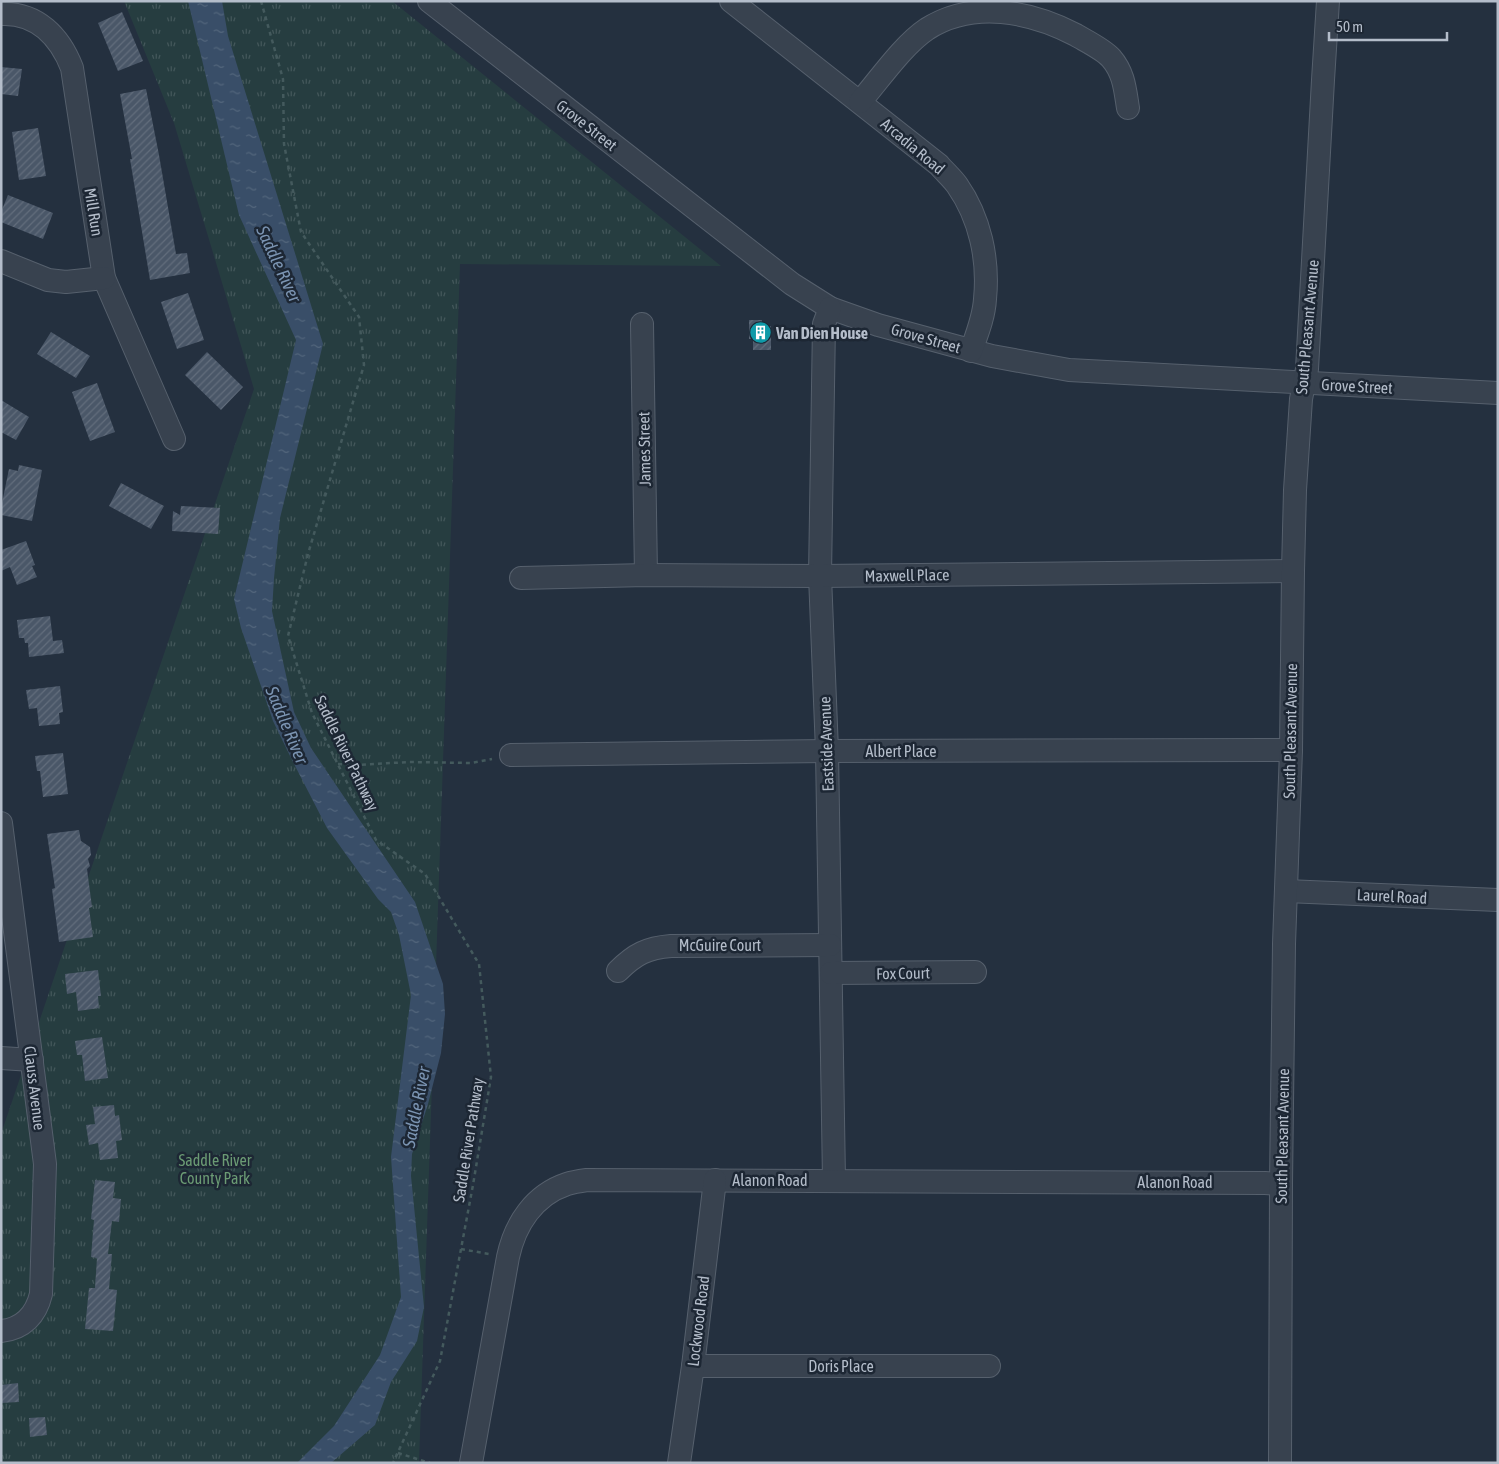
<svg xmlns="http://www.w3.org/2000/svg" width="1499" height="1464" viewBox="0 0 1499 1464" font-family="'Asap Condensed',sans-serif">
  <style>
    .grass { fill: url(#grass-tufts) }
    .water { fill: url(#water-ripples) }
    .building { fill: url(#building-hatch) }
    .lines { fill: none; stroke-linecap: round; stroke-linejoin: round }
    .minor-casing { stroke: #56606d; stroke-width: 24 }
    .path { stroke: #445a5d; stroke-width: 2.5; stroke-dasharray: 4 4; stroke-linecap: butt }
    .minor { stroke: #38424f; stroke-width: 22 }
    .labels { text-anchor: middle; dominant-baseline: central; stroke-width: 5; stroke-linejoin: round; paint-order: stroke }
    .street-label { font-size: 16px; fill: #b4bdca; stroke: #1d2734 }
    .poi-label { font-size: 16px; font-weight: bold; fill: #b4bdca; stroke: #1d2734; text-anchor: start }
    .park-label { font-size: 16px; fill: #6b9b74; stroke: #1d2734 }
    .water-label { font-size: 18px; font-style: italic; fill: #7b94b2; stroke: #1d2734 }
  </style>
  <defs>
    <pattern id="grass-tufts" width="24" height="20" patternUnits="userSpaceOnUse" patternTransform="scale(1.25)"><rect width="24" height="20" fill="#263d40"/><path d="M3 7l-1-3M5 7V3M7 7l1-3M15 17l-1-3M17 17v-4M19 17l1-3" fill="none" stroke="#43575a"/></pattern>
    <pattern id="water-ripples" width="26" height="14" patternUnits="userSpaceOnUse" patternTransform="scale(1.25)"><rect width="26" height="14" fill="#394e68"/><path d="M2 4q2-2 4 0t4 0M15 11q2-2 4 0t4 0" fill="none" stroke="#53667c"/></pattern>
    <pattern id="building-hatch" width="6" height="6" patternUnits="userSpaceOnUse" patternTransform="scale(1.25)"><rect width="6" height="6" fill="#4a5768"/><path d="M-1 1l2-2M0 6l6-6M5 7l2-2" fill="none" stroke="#626d7c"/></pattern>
  </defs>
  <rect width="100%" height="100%" fill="#24303f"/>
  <!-- grass -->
  <polygon class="grass" points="124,1 392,1 721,266 460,264 419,1463 1,1463 1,1134 254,389 174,123"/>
  <!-- water -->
  <polygon class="water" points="188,1 222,1 228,36 323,344 280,518 274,578 272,611 294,712 311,748 415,902 443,984 445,1014 441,1053 428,1104 412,1154 411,1176 424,1307 417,1341 391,1382 375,1425 331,1463 297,1463 334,1426 380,1355 401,1297 391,1157 411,995 399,935 391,912 378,899 327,828 291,758 273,721 241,628 234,599 296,340 239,215"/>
  <!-- building -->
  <g class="building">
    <polygon points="122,12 143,61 118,71 98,23"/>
    <polygon points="1,67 22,69 18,96 1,94"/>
    <polygon points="146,89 159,155 176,254 187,253 190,273 150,280 130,159 132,159 120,94"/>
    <polygon points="38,128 46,176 19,180 12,132"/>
    <polygon points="8,195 53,213 43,239 1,222 1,212"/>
    <polygon points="188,293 204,340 177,349 161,302"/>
    <polygon points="749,320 762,320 762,326 771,326 771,350 753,350 753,339 749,339"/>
    <polygon points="51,332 90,356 76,378 37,354"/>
    <polygon points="207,352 243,387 221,410 185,375"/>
    <polygon points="97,383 115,432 90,441 72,392"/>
    <polygon points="1,400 29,417 16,440 1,432"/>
    <polygon points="19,465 42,470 32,521 1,515 1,508 9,469 18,471"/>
    <polygon points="121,483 164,506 151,529 109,506"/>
    <polygon points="181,506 220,508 218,534 172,531 173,511 180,515"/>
    <polygon points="26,541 35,565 32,566 37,577 17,585 10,567 1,571 1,550"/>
    <polygon points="50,616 53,641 62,640 64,653 29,657 28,643 25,643 24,638 19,638 17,620"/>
    <polygon points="60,686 63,712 59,713 60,724 39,726 37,708 29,709 26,690"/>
    <polygon points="63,753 68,794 43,797 40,771 37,771 35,756"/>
    <polygon points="79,830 81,841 90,847 91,855 88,859 90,866 87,869 92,907 89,908 93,937 59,942 52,889 55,888 47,834"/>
    <polygon points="98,970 101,996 98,996 99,1008 78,1011 76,992 67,994 65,974"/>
    <polygon points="102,1037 108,1078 85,1081 82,1055 77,1055 75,1041"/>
    <polygon points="114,1105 115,1116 119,1115 122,1140 116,1141 118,1158 100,1160 98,1143 89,1145 86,1125 95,1124 93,1107"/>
    <polygon points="95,1180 115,1182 113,1198 121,1199 119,1222 112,1221 108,1254 112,1254 109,1289 117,1290 113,1331 85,1329 89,1288 95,1288 97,1258 91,1257 94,1220 91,1219"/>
    <polygon points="18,1383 19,1402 1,1403 1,1385"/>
    <polygon points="45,1417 47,1435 30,1437 29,1418"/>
  </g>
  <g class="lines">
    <defs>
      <g id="minor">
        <polyline points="429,1 792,284 830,308 878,325 992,356 1069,370 1498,393"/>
        <path d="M731,1L939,165C945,172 952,178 957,185C980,218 989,259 985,299C984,317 977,334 971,351"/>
        <path d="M1,14C37,12 60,37 72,68L104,278L174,439"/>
        <path d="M860,102C879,80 903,45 927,29C973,0 1030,11 1076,35C1086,41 1103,49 1111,58C1124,73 1125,89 1128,108"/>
        <polyline points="1,261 48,280 66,282 104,278"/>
        <polyline points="830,308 824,324 820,576 827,751 834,1180"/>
        <polyline points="642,324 646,575"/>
        <polyline points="521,578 646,575 820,576 1293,571"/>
        <polyline points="511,755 827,751 1291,750"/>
        <path d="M1,823L45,1164L41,1294C36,1315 23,1329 1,1331"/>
        <polyline points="1286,891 1498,900"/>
        <path d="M618,971C635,954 647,948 671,946L830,945"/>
        <polyline points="831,973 975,972"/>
        <polyline points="1,1058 32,1060"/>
        <polyline points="693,1366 989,1366"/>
        <path d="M471,1463L508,1257C515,1224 534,1195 567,1184C573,1182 580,1181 587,1180L1265,1183L1281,1184"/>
        <polyline points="679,1463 693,1366 715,1180"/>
        <polyline points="1280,1463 1281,1184 1284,944 1291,750 1293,571 1295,490 1301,399 1307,369 1323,80 1328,1"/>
      </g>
    </defs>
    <!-- minor casing -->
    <use href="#minor" class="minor-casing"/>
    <!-- path -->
    <g class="path">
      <polyline points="261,1 283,79 284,144 301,232 359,317 364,365 308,554 288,636 312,713 376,840 425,874 479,964 491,1077 473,1185 440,1361 393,1463"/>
      <polyline points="338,764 356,765 409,762 471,763 492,759"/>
      <polyline points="461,1249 489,1254"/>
      <polyline points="398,1453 430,1463"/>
    </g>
    <!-- minor -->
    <use href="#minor" class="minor"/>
  </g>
  <!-- icons -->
  <defs>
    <symbol id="building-disc" viewBox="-11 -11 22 22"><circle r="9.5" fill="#0f9aa8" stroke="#1d2734"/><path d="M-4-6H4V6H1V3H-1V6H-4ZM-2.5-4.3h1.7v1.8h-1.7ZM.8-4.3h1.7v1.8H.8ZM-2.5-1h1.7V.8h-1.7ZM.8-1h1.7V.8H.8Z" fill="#fff"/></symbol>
  </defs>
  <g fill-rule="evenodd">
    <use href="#building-disc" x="748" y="320" width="25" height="25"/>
  </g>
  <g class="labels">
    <!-- street labels -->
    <g class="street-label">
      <text transform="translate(587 125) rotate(38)">Grove Street</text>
      <text transform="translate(913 146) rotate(40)">Arcadia Road</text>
      <text transform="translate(94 212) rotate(81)">Mill Run</text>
      <text transform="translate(1307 327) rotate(-85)">South Pleasant Avenue</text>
      <text transform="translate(926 338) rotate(16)">Grove Street</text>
      <text transform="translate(1357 386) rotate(3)">Grove Street</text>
      <text transform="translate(644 449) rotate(-91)">James Street</text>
      <text transform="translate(907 575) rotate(-1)">Maxwell Place</text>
      <text transform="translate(1290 731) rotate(-89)">South Pleasant Avenue</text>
      <text transform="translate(826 744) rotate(-92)">Eastside Avenue</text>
      <text x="901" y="751">Albert Place</text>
      <text transform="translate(347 753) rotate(64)">Saddle River Pathway</text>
      <text transform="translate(1392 896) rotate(3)">Laurel Road</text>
      <text x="720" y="945">McGuire Court</text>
      <text transform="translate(903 973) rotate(-1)">Fox Court</text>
      <text transform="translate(35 1088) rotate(83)">Clauss Avenue</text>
      <text transform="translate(1282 1136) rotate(-89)">South Pleasant Avenue</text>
      <text transform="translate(468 1140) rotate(-81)">Saddle River Pathway</text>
      <text x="770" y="1180">Alanon Road</text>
      <text x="1175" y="1182">Alanon Road</text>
      <text transform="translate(698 1321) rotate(-83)">Lockwood Road</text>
      <text x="841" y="1366">Doris Place</text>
    </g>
    <!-- poi labels -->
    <g class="poi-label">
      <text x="776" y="333">Van Dien House</text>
    </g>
    <!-- park labels -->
    <g class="park-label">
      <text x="215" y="1160">Saddle River<tspan x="215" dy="18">County Park</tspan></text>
    </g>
    <!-- water labels -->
    <g class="water-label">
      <text transform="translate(279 264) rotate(65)">Saddle River</text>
      <text transform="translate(287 725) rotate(67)">Saddle River</text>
      <text transform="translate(416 1107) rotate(-79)">Saddle River</text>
    </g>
  </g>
  <!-- border -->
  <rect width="1499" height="1464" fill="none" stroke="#b4bdca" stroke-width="5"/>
  <!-- scale -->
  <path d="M1329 32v8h118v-8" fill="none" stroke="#b4bdca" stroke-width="2.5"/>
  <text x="1336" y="32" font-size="15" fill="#b4bdca" stroke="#1d2734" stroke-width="4" paint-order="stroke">50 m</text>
</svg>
